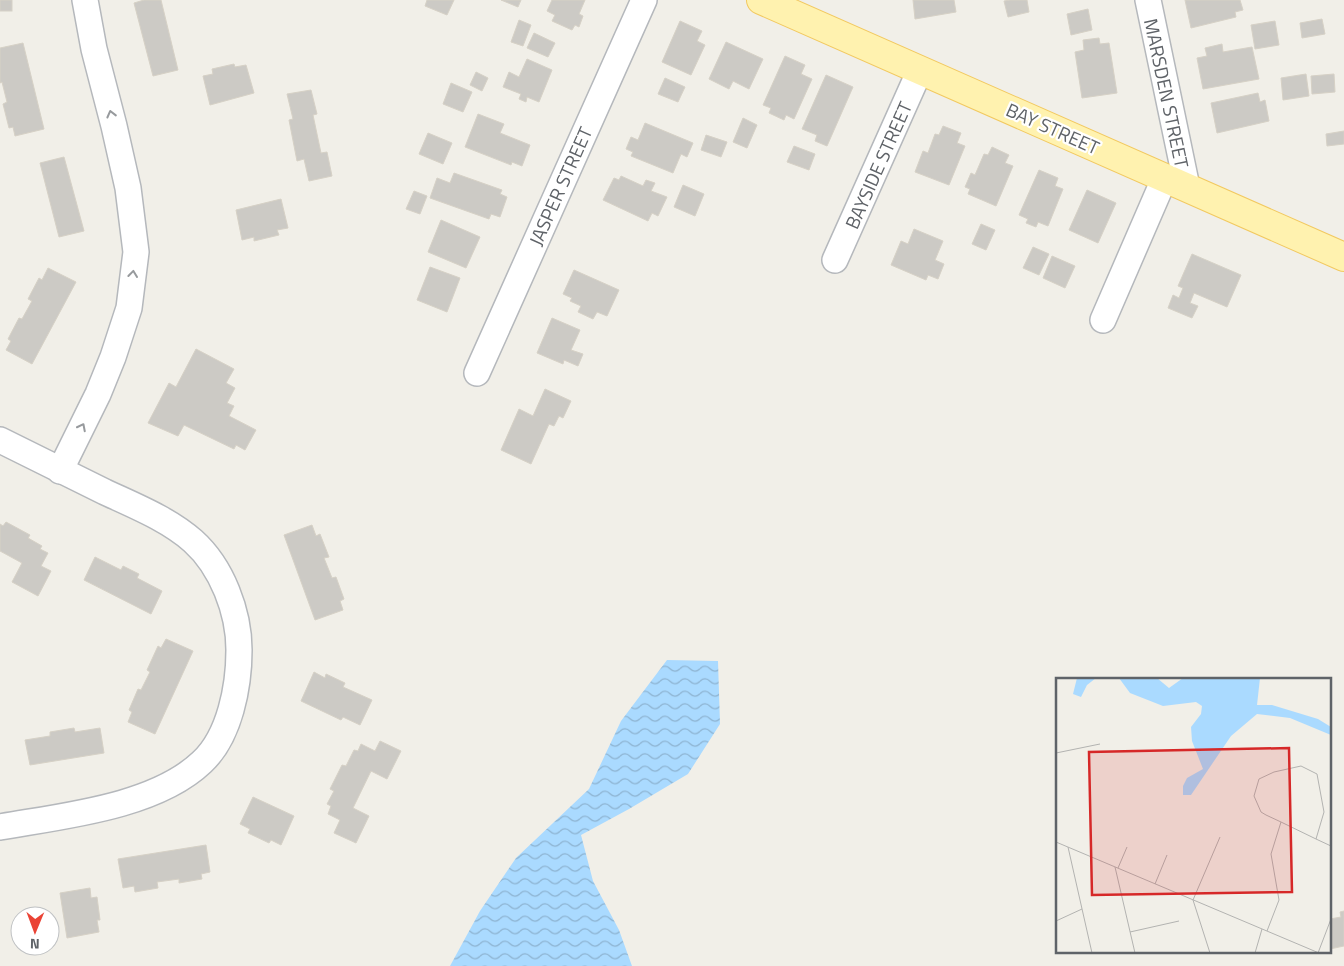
<svg xmlns="http://www.w3.org/2000/svg" width="1344" height="966" viewBox="0 0 1344 966" font-family="'Titillium Web',sans-serif">
  <style>
    .water { fill: url(#water-waves) }
    .building { fill: #cccac5; stroke: #d6d1c6 }
    .lines { fill: none; stroke-linecap: round; stroke-linejoin: round }
    .minor-casing { stroke: #b5b8bc; stroke-width: 28 }
    .major-casing { stroke: #f2c960; stroke-width: 30 }
    .minor { stroke: #fff; stroke-width: 25 }
    .major { stroke: #fff2af; stroke-width: 28 }
    .oneway { stroke: #979a9d }
    .labels { text-anchor: middle; dominant-baseline: central; stroke-width: 4.5; stroke-linejoin: round; paint-order: stroke }
    .street-label { font-size: 19px; fill: #5f6368; stroke: #fff }
    .inset-road { fill: none; stroke: #b3b3b1; stroke-width: 1 }
    .view { fill: #d62828; fill-opacity: 0.15; stroke: #d62828; stroke-width: 2.5 }
    .inset-edge { fill: none; stroke: #5f6368; stroke-width: 2.5 }
  </style>
  <defs>
    <pattern id="water-waves" width="16" height="10" patternUnits="userSpaceOnUse" patternTransform="scale(1.25)"><rect width="16" height="10" fill="#aadaff"/><path d="M0 5q4-4 8 0t8 0" fill="none" stroke="#8eb4d2"/></pattern>
  </defs>
  <rect width="100%" height="100%" fill="#f1efe8"/>
  <!-- water -->
  <polygon class="water" points="667,660 718,661 720,724 688,774 629,809 581,835 593,881 619,930 632,966 450,966 480,911 516,858 589,789 621,721"/>
  <!-- building -->
  <g class="building">
    <rect x="0" y="0" width="12" height="11"/>
    <polygon points="144,0 161,0 178,70 153,76 134,3"/>
    <polygon points="427,0 454,0 447,15 425,6"/>
    <polygon points="501,0 521,0 518,7"/>
    <polygon points="552,0 585,0 579,14 583,16 579,27 575,25 572,30 552,21 555,15 547,11"/>
    <polygon points="913,0 954,0 956,12 915,19"/>
    <polygon points="1010,0 1027,0 1029,12 1008,17 1004,1"/>
    <polygon points="1185,0 1240,0 1243,10 1235,12 1236,17 1191,28"/>
    <polygon points="1088,9 1092,30 1071,35 1067,14"/>
    <polygon points="1322,19 1325,34 1302,38 1300,23"/>
    <polygon points="519,20 531,25 523,46 511,42"/>
    <polygon points="680,21 702,31 697,41 705,45 691,75 662,62"/>
    <polygon points="1275,21 1279,45 1255,49 1251,25"/>
    <polygon points="534,33 555,43 548,57 527,48"/>
    <polygon points="1099,38 1100,44 1109,43 1117,93 1082,98 1075,52 1084,50 1083,40"/>
    <polygon points="726,42 763,59 749,89 733,81 729,89 709,79"/>
    <polygon points="23,43 44,129 15,136 13,127 9,128 3,104 7,102 2,82 0,83 0,48"/>
    <polygon points="1222,44 1223,52 1252,47 1259,79 1203,89 1197,58 1207,56 1205,48"/>
    <polygon points="785,56 805,65 801,74 812,79 794,119 786,115 784,120 769,113 771,108 763,105"/>
    <polygon points="527,59 552,70 539,102 527,97 526,102 519,99 521,94 503,87 509,72 519,77"/>
    <polygon points="234,64 235,67 246,65 254,93 210,105 203,76 213,74 212,69"/>
    <polygon points="476,72 488,78 482,91 470,85"/>
    <polygon points="1306,74 1309,96 1283,100 1281,78"/>
    <polygon points="1334,74 1335,92 1312,94 1311,76"/>
    <polygon points="826,75 853,87 827,146 815,141 817,135 802,129"/>
    <polygon points="665,78 685,87 678,102 658,94"/>
    <polygon points="451,83 472,92 463,112 443,104"/>
    <polygon points="311,90 317,114 313,115 321,153 327,152 332,176 309,181 304,159 297,161 289,120 293,119 287,94"/>
    <polygon points="1258,93 1260,102 1265,100 1269,121 1217,133 1211,103"/>
    <polygon points="478,114 504,124 500,133 530,145 522,166 512,162 511,165 465,147"/>
    <polygon points="743,118 757,125 747,148 733,142"/>
    <polygon points="645,123 693,143 687,157 681,154 673,173 631,156 633,152 626,149 631,137 638,140"/>
    <polygon points="943,126 961,133 957,143 965,146 949,185 915,172 923,151 928,153 935,134 939,135"/>
    <polygon points="1344,131 1344,144 1327,146 1326,134"/>
    <polygon points="428,133 452,143 443,164 419,154"/>
    <polygon points="706,135 727,142 721,157 701,150"/>
    <polygon points="794,146 815,154 809,170 787,162"/>
    <polygon points="992,147 1009,155 1005,163 1013,166 996,206 968,194 970,189 965,187 971,173 975,175 984,154 988,155"/>
    <polygon points="64,157 84,231 59,237 40,163"/>
    <polygon points="1039,170 1058,178 1055,186 1063,189 1048,226 1038,222 1036,227 1026,223 1028,219 1019,215"/>
    <polygon points="454,173 502,190 500,194 507,197 500,217 491,214 489,219 430,198 437,178 450,183"/>
    <polygon points="621,176 643,186 646,180 655,183 651,191 667,197 658,216 652,213 648,221 603,200 614,178 619,180"/>
    <polygon points="683,185 704,194 695,216 674,207"/>
    <polygon points="1087,190 1116,203 1098,243 1069,230"/>
    <polygon points="414,191 427,196 420,214 406,209"/>
    <polygon points="281,199 288,228 277,230 279,235 254,241 254,237 242,240 236,210"/>
    <polygon points="441,220 480,237 466,268 428,252"/>
    <polygon points="981,224 995,230 986,250 972,244"/>
    <polygon points="914,229 943,241 935,260 944,264 938,279 928,275 926,280 891,265 901,241 908,244"/>
    <polygon points="1033,247 1049,254 1039,275 1023,268"/>
    <polygon points="1192,254 1241,275 1227,307 1194,293 1190,303 1198,306 1192,318 1168,308 1173,295 1179,298 1183,288 1178,286"/>
    <polygon points="1052,256 1075,266 1065,288 1043,278"/>
    <polygon points="430,267 460,278 447,312 417,300"/>
    <polygon points="48,268 76,282 32,364 6,350 11,341 8,339 19,318 22,319 32,301 28,299 39,278 42,280"/>
    <polygon points="574,270 619,290 607,316 597,312 593,319 578,312 581,306 570,301 572,298 563,294"/>
    <polygon points="552,318 580,330 571,350 583,354 578,366 564,360 563,364 537,353"/>
    <polygon points="196,349 234,369 226,383 235,388 227,403 234,406 229,416 256,430 245,450 236,445 234,449 184,425 178,436 148,423 169,383 176,387"/>
    <polygon points="545,389 571,401 563,418 559,416 554,426 549,424 531,464 501,450 519,409 533,416"/>
    <polygon points="6,522 30,535 28,538 42,546 40,549 48,553 41,566 51,571 38,596 12,582 22,563 0,551 0,524 3,526"/>
    <polygon points="312,525 316,536 320,534 329,557 324,558 332,578 336,577 344,599 340,601 343,610 315,620 284,535"/>
    <polygon points="95,557 121,570 123,566 139,574 137,578 162,591 151,614 84,580"/>
    <polygon points="166,639 193,651 155,734 128,722 132,712 129,710 138,689 141,690 150,672 147,670 158,646 161,648"/>
    <polygon points="314,672 325,678 326,674 345,683 343,687 372,700 360,725 343,717 341,720 301,701"/>
    <polygon points="74,728 75,732 100,728 104,753 30,765 25,740 50,736 50,732"/>
    <polygon points="380,741 401,751 387,779 371,771 353,808 369,816 356,843 334,833 340,820 328,814 331,806 327,804 334,791 330,789 342,765 346,766 354,750 358,751 361,744 375,751"/>
    <polygon points="253,797 294,816 281,845 271,840 269,843 248,833 250,829 240,824"/>
    <polygon points="206,845 210,872 201,874 202,879 179,883 179,879 157,882 158,888 135,892 134,886 123,888 118,859"/>
    <polygon points="90,888 91,898 97,897 100,920 97,920 99,932 67,938 60,893"/>
    <polygon points="1344,911 1344,946 1330,949 1330,919 1341,917 1340,912"/>
  </g>
  <g class="lines">
    <defs>
      <g id="minor">
        <polyline points="1148,0 1187,187"/>
        <polyline points="835,260 920,70"/>
        <polyline points="1103,320 1165,177"/>
        <polyline points="477,373 644,0"/>
        <path d="M0,440C35,457 70,475 105,492C135,506 168,519 193,541C222,567 239,612 239,650C239,686 230,736 202,762C155,807 62,816 0,827"/>
        <polyline points="60,471 98,394 113,357 129,308 136,252 128,188 114,126 94,49 85,0"/>
      </g>
      <polyline id="major" points="761,0 1344,257"/>
    </defs>
    <!-- minor casing -->
    <use href="#minor" class="minor-casing"/>
    <!-- major casing -->
    <use href="#major" class="major-casing"/>
    <!-- minor -->
    <use href="#minor" class="minor"/>
    <!-- major -->
    <use href="#major" class="major"/>
  </g>
  <!-- one-way arrows -->
  <defs><path id="oneway-chevron" d="M-2-3.5L2.5 0L-2 3.5" fill="none" stroke-width="1.6" stroke-linecap="round" stroke-linejoin="round" transform="scale(1.25)"/></defs>
  <g class="oneway">
    <use href="#oneway-chevron" transform="translate(111 114) rotate(-104)"/>
    <use href="#oneway-chevron" transform="translate(133 274) rotate(-83)"/>
    <use href="#oneway-chevron" transform="translate(82 427) rotate(-63)"/>
  </g>
  <g class="labels">
    <!-- street labels -->
    <g class="street-label">
      <text transform="translate(1167 93) rotate(78)">MARSDEN STREET</text>
      <text transform="translate(1053 128) rotate(24)">BAY STREET</text>
      <text transform="translate(878 165) rotate(-66)">BAYSIDE STREET</text>
      <text transform="translate(560 186) rotate(-66)">JASPER STREET</text>
    </g>
  </g>
  <!-- overview -->
  <g transform="translate(1056 678)">
    <rect width="275" height="275" fill="#f1efe8"/>
    <path d="M21,0H40L31,7L25,19L17,16ZM63,0H101L113,10L127,0H204L201,27H216L262,41L275,49V57L234,40L201,36L175,58L135,117H127V108L131,100L147,91L136,63L135,49L145,36L146,28L140,24L107,28L74,15Z" fill="#aadaff"/>
    <path class="inset-road" d="M0,75L44,66M260,161L268,134L261,96L245,88L218,94L203,101L198,118L205,134L210,137L225,144L260,161L275,168M0,164L263,275M12,169L36,275M59,189L79,275M62,190L71,169M99,206L111,177M137,222L164,159M137,222L154,275M0,243L26,231M211,253L223,222L215,176L225,144M74,254L123,243M199,275L206,251M262,275L275,241"/>
    <path class="view" d="M233,70L236,214L36,217L33,74Z"/>
    <rect width="275" height="275" class="inset-edge"/>
  </g>
  <!-- north arrow -->
  <g transform="translate(35 931) rotate(181)"><circle r="24" fill="#ffffff" stroke="#bfc1c3"/>
  <path d="M0-4L9 19L0 12L-9 19Z" fill="#ea4335"/>
  <text y="-8" font-size="14" font-weight="bold" text-anchor="middle" fill="#5f6368">N</text>
  </g>
</svg>
